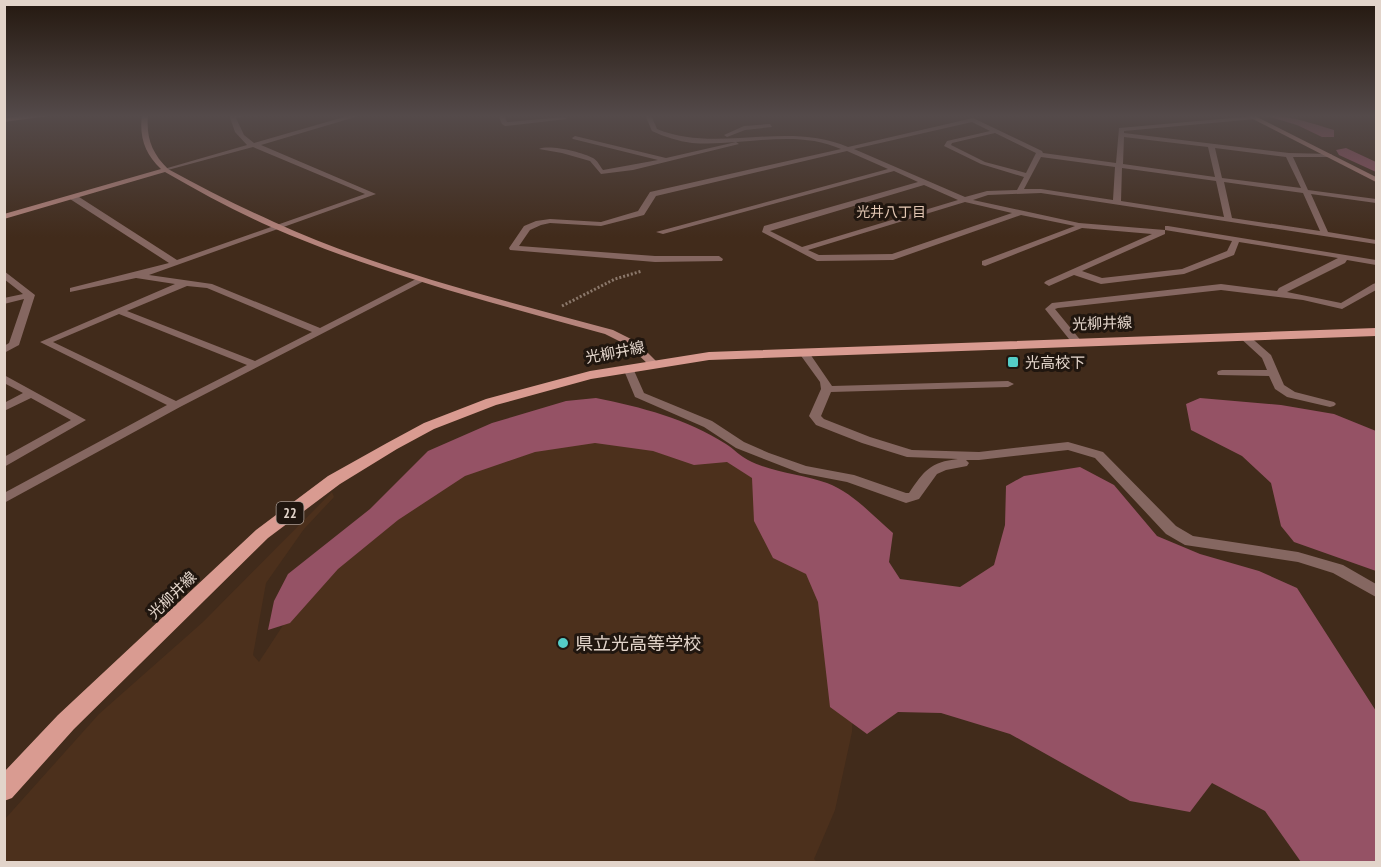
<svg xmlns="http://www.w3.org/2000/svg" width="1381" height="867" viewBox="0 0 1381 867" font-family="'PT Sans Narrow','Noto Sans JP',sans-serif">
  <style>
    .built { fill: #4c301c }
    .forest { fill: #955265 }
    .lines { fill: none; stroke-linecap: round; stroke-linejoin: round }
    .path { stroke: #8b786b; stroke-width: 3; stroke-dasharray: 2 2; stroke-linecap: butt }
    .street { fill: #856761; fill-rule: evenodd }
    .secondary { fill: #b5847c; fill-rule: evenodd }
    .primary { fill: #d99b91; fill-rule: evenodd }
    .poi-dot { fill: #54cdc7; stroke: #20160f; stroke-width: 2 }
    .labels { text-anchor: middle; dominant-baseline: central; stroke-width: 6; stroke-linejoin: round; paint-order: stroke }
    .far-neighbourhood-label { font-size: 14px; fill: #e3c7b3; stroke: #20160f }
    .shield { fill: #20160f; stroke: #a89b92; stroke-width: 1.5 }
    .shield-label { font-size: 14px; font-weight: bold; fill: #e2d4ca }
    .street-label { font-size: 15px; fill: #e2d4ca; stroke: #20160f }
    .poi-label { font-size: 15px; fill: #e2d4ca; stroke: #20160f; text-anchor: start }
    .near-poi-label { font-size: 18px; fill: #e2d4ca; stroke: #20160f; text-anchor: start }
  </style>
  <rect width="100%" height="100%" fill="#412b1b"/>
  <!-- built -->
  <polygon class="built" points="521,435 690,435 797,505 855,631 852,732 835,810 814,859 817,862 5,862 5,819 99,714 203,622 332,492 334,497 304,529 266,583 253,655 259,662 312,581 367,522"/>
  <!-- forest -->
  <g class="forest">
    <path d="M1263,115C1287,115 1312,123 1334,130V137H1322L1297,125Z"/>
    <polygon points="1346,148 1376,162 1376,172 1339,155 1336,150"/>
    <path d="M596,398C641,407 687,419 726,444C734,449 740,456 748,460C773,473 801,474 827,483C852,492 873,516 893,533L889,562L900,579L960,587L994,565L1005,525L1006,486L1024,476L1080,467L1114,485L1157,536L1200,554L1259,571L1297,588L1376,711V862H1301L1265,811L1212,783L1190,812L1130,801L1010,734L941,713L898,712L867,734L830,707L818,602L806,574L773,558L754,521L752,478L727,462L694,465L653,451L595,443L535,452L465,476L398,520L338,569L290,623L268,630L274,601L288,574L370,509L428,451L492,423L566,401Z"/>
    <polygon points="1200,398 1281,405 1334,414 1376,431 1376,571 1294,542 1281,526 1271,483 1242,456 1191,430 1186,404"/>
  </g>
  <g class="lines">
    <!-- path -->
    <polyline class="path" points="562,306 615,279 642,271"/>
    <!-- street -->
    <g class="street">
      <path d="M229,115H249L236,118L244,135L254,143L351,115H362L261,145L376,194L149,275L212,284L320,328L418,278L421,277L426,280L180,407L4,503V493L167,405L40,342L175,284L136,278L70,292V288L169,263L70,199V195H76L177,260L365,194L253,147L164,171V169L247,145L235,132ZM187,286L207,288L312,332L255,361L127,311ZM119,314L247,365L176,401L53,342Z"/>
      <polygon points="498,115 504,115 507,122 564,117 567,119 505,126 502,124"/>
      <path d="M645,115H651L657,129C718,154 786,120 848,147L973,118L1042,151L1043,153L1116,163L1119,128L1254,116L1256,119L1124,131V133L1289,153L1331,154L1332,155L1329,157H1293L1308,190L1376,199V203L1311,194L1328,232L1376,240V244L1041,193L988,195L973,200L1079,223L1165,230V234L1082,271L1102,278L1182,269L1227,251L1232,241L1165,230V226H1168L1376,260V265L1347,260L1345,263L1287,292L1341,303L1373,284L1376,283V290L1342,309L1303,300L1221,290L1058,308L1055,309L1082,342L1077,345L1073,344L1045,309L1052,303L1221,284L1277,291L1279,288L1338,258L1239,242L1234,255L1184,274L1101,284L1074,275L1049,286L1044,283L1046,281L1152,234L1082,228L985,266L982,265V261L1075,226L1021,215L893,260L817,261L762,232L764,226L918,182L894,171L663,234L656,232L888,169L847,151L656,196L644,215L601,226L550,223L541,225L530,230L519,246L655,256H719L723,259L722,261L655,262L510,250L509,248L524,226L536,221L550,219L601,222L638,211L650,192L841,149C794,128 742,147 692,143C678,141 665,137 652,131ZM972,122L990,131L947,141L944,146L981,164L1024,177L1017,190L987,191L965,197L854,149ZM995,133L1036,153L1026,173L985,162L951,145L952,143ZM1124,137L1208,147L1215,177L1123,164ZM1215,148L1286,157L1301,188L1222,178ZM1041,157L1115,167L1113,200L1041,189H1024ZM1122,168L1216,181L1224,217L1121,201ZM1224,182L1303,193L1320,231L1232,218ZM924,185L958,200L802,247L770,231ZM965,202L1012,213L892,254L819,255L808,250Z"/>
      <polygon points="770,124 772,127 745,130 727,137 724,135 744,126"/>
      <path d="M575,136L666,158L736,142L739,144L633,170L601,174L590,161L562,153L539,149C549,144 582,152 593,158C597,160 600,166 603,170L658,160L573,139L572,138Z"/>
      <polygon points="4,271 35,295 19,345 4,353 4,346 9,343 24,299 4,304 4,298 23,294 4,279"/>
      <polygon points="1243,333 1247,334 1271,355 1284,385 1295,392 1334,402 1336,404 1334,406 1330,407 1287,397 1275,389 1269,376 1218,375 1217,373 1218,371 1222,370 1267,370 1262,358 1238,336"/>
      <path d="M804,350L808,351L832,386L1008,381L1014,384L1008,387L831,392L821,416L824,419L870,437L912,450L979,452L1068,442L1103,452L1176,526L1193,536L1298,552L1343,565L1376,584V597L1333,573L1298,562L1185,545L1166,534L1095,458L1068,450L979,460H966L969,463L967,466L946,470L937,474L919,499L906,503L847,482L800,473L736,448L704,427L635,397L623,368L628,365L632,366L644,393L712,421L744,442L769,453L806,466L854,475L906,493H909C924,471 930,462 958,459L907,457L862,443L816,425L809,416L821,389L820,382L799,353Z"/>
      <polygon points="4,375 86,420 4,467 4,457 71,420 31,398 4,411 4,403 23,393 4,383"/>
    </g>
    <!-- secondary -->
    <g class="secondary">
      <polygon points="33,115 56,115 4,122 4,118"/>
      <path d="M142,115H148C146,138 152,153 168,169C203,188 238,206 274,222C382,271 499,299 613,330L637,342L658,363L657,365H649L629,346L605,334C493,303 379,274 271,227C234,211 200,192 165,172L4,219V214L161,169C145,154 139,137 142,115Z"/>
      <polygon points="1245,115 1253,115 1376,177 1376,182"/>
    </g>
    <!-- primary -->
    <polygon class="primary" points="1376,328 1376,336 709,360 591,379 496,405 434,429 397,449 340,484 268,538 74,729 12,798 4,801 4,772 58,715 256,530 328,476 387,443 424,423 486,399 590,371 709,352"/>
  </g>
  <!-- sky -->
  <linearGradient id="sky" x2="0" y2="1"><stop stop-color="#24180f"/><stop offset="0.49" stop-color="#544a4a"/><stop offset="1" stop-color="#544a4a" stop-opacity="0"/></linearGradient>
  <rect width="1381" height="237" fill="url(#sky)"/>
  <!-- markers -->
  <g class="poi-dot">
    <rect x="1007" y="356" width="12" height="12" rx="3"/>
    <circle cx="563" cy="643" r="6"/>
  </g>
  <g class="labels">
    <!-- far-neighbourhood labels -->
    <g class="far-neighbourhood-label">
      <text x="891" y="212">光井八丁目</text>
    </g>
    <!-- shield labels -->
    <rect class="shield" x="276.5" y="502" width="27" height="22" rx="4.5"/>
    <g class="shield-label">
      <text x="290" y="513">22</text>
    </g>
    <!-- street labels -->
    <g class="street-label">
      <text transform="translate(1102 323) rotate(-2)">光柳井線</text>
      <text transform="translate(615 352) rotate(-11)">光柳井線</text>
      <text transform="translate(172 595) rotate(-44)">光柳井線</text>
    </g>
    <!-- poi labels -->
    <g class="poi-label">
      <text x="1025" y="362">光高校下</text>
    </g>
    <!-- near-poi labels -->
    <g class="near-poi-label">
      <text x="575" y="643">県立光高等学校</text>
    </g>
  </g>
  <!-- border -->
  <rect width="1381" height="867" fill="none" stroke="#e2d4ca" stroke-width="12"/>
</svg>
